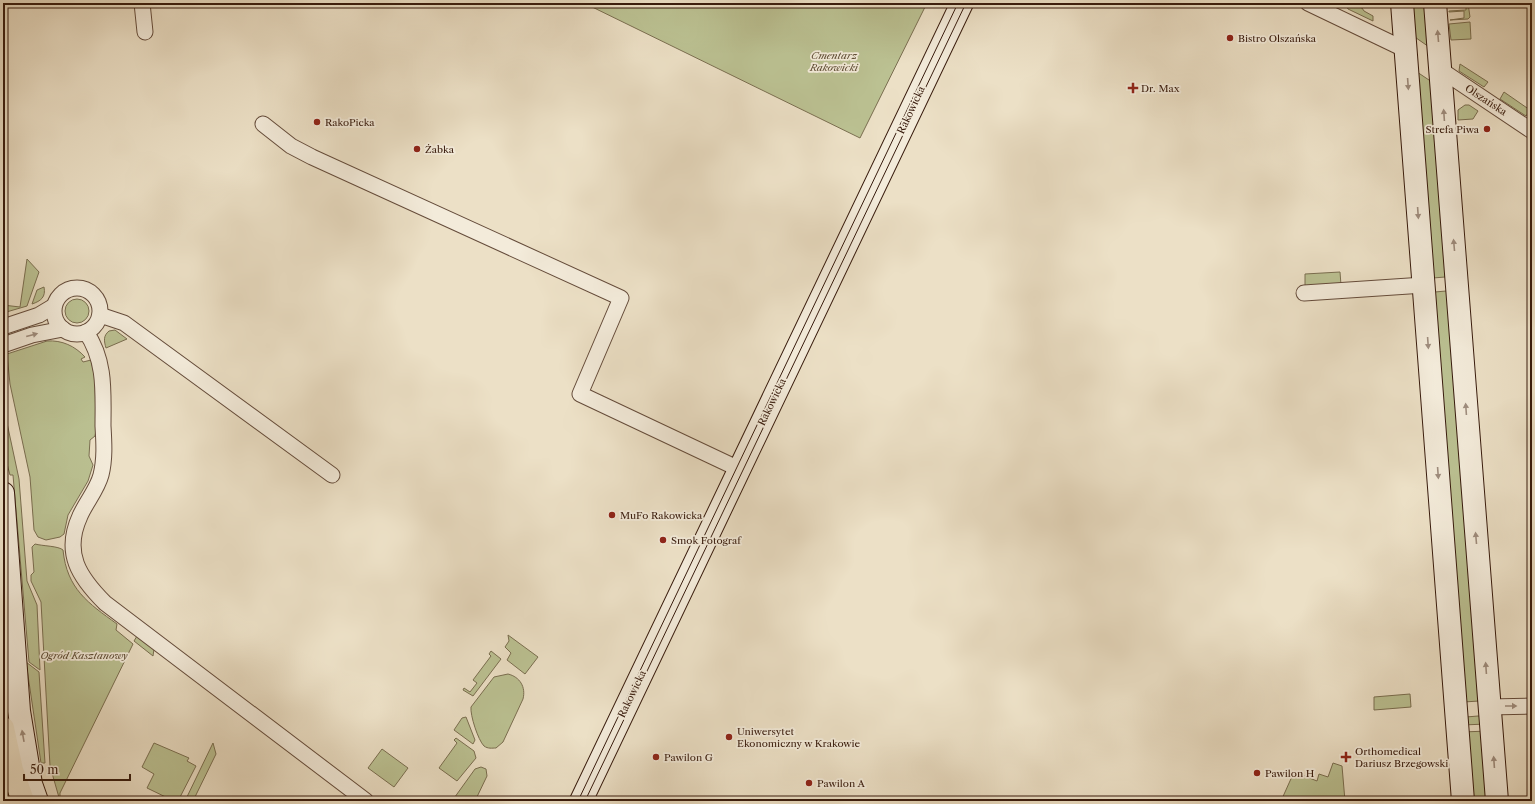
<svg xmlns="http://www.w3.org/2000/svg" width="1535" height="804" viewBox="0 0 1535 804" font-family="'Libre Caslon Text',serif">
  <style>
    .green { fill: #bbc192; stroke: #7a6e50 }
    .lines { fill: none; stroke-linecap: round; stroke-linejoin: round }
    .street-casing { stroke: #654c3b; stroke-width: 17 }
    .secondary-casing { stroke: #381b0d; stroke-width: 24 }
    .primary-casing { stroke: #381b0d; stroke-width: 24 }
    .street { stroke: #f3ebda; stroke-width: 15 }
    .secondary { stroke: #f3ebda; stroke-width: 22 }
    .primary { stroke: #ece0c6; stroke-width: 22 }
    .tram { stroke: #381b0d; stroke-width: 1 }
    .oneway { fill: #9f8d7e }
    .poi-dot { fill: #8f2418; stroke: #f3ebda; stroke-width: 1.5 }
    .labels { text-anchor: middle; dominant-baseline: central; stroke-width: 3.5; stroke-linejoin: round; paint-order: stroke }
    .poi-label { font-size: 10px; fill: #381b0d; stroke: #f3ebda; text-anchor: start }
    .park-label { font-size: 10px; font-style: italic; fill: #5f4d35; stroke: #f3ebda }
    .street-label { font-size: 10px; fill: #381b0d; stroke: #f3ebda }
  </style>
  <rect width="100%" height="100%" fill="#ece0c6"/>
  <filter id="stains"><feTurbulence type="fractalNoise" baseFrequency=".005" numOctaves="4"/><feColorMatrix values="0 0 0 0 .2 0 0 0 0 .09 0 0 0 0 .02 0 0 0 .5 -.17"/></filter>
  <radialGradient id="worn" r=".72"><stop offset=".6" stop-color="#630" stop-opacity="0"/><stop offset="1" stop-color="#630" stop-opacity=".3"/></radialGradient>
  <!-- green -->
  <g class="green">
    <polygon points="584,3 927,3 860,138"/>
    <polygon points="1349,3 1362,8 1364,11 1373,16 1373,21 1348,9 1347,7"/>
    <polygon points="1406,3 1431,3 1432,49 1409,33"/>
    <polygon points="1448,3 1468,3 1470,17 1468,19 1450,20 1464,18 1464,11 1449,12 1449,11 1466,10 1466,3"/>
    <polygon points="1470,22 1471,39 1451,40 1449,24"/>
    <polygon points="1460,64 1488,82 1484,87 1459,71"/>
    <polygon points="1414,70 1438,86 1445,277 1433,278"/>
    <polygon points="1504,92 1530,110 1526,116 1500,99"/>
    <polygon points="1465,105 1469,105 1478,111 1473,119 1458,120 1458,110"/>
    <polygon points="27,259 39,272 27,306 3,313 3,305 20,307"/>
    <polygon points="1340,272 1341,285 1310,287 1305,285 1305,274"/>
    <path d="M44,287C46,297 41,301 32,304L37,290Z"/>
    <polygon points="1446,291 1449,292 1479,701 1464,702 1435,292"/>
    <circle cx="77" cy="311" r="12"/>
    <path d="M115,330L127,339L106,348C104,341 103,336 109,331Z"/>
    <path d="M47,341C62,340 75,346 85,357L81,359L83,362L91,360L95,378L96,430L95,436L90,440L89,456L93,465L88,481L68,515L64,534L60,537L46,540L38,537L34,530L30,477L10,384L7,354Z"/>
    <polygon points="7,423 19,479 27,581 37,605 40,670 29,662 13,475 10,475 3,449 3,425"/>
    <path d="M35,544C42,546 59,546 63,550C67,589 88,603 117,624L116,630L133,644L60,793V801L50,766L41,602L31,581V575L34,572L32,547Z"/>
    <polygon points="508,635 538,657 525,674 507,660 511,653 505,647 509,641"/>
    <polygon points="137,636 154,649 153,656 134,641"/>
    <polygon points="491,651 501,659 473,696 463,690 464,688 470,692 477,683 473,680 491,656 489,654"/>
    <polygon points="26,662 39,672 45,763 41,763"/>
    <path d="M508,674C520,677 526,687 523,699L503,742L496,748C492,748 488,749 484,746C478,740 470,715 471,707L494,677Z"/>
    <polygon points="1410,694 1411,707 1374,710 1374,697"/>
    <polygon points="1478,716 1480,716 1487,724 1462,725 1466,717"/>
    <polygon points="466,717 475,740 473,744 454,730 462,718"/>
    <polygon points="1488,731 1493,801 1467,801 1462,732"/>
    <polygon points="456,738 474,751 476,758 457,781 439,768 457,743 454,740"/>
    <polygon points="154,743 189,758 187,761 196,766 178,801 174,801 147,788 154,774 142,767"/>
    <polygon points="213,743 216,754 193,801 185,801"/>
    <polygon points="382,749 408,768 394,787 368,768"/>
    <polygon points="1333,763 1342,766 1345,801 1281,801 1294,772 1317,781 1319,774 1328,777"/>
    <polygon points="481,767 486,769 487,776 475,801 452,801 475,769"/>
  </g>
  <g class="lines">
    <defs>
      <g id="street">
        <polyline points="142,3 145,32"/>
        <polyline points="1308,3 1406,50"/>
        <polyline points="1441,70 1532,131"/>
        <polyline points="263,124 291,146 312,157 621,298 580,394 739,469"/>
        <circle cx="77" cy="311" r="23"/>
        <polyline points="1304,293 1424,285"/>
        <polyline points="100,315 124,323 332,475"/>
        <polyline points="3,327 39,315 54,306"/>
        <path d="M86,332C106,361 103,393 103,426C104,443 105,459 101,475C97,490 86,502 80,516C63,553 79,577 105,603L366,801"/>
        <polyline points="3,345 32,335 63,329"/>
        <polyline points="1489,707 1532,706"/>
      </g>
      <g id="secondary">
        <polyline points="1402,3 1463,801"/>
        <polyline points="1435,3 1497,801"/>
        <polyline points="3,493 19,711 31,784 37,801"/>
        <polyline points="581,801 962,3"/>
      </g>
      <polyline id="primary" points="3,728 12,770 23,801"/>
    </defs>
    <!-- street casing -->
    <use href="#street" class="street-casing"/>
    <!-- secondary casing -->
    <use href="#secondary" class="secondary-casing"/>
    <!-- primary casing -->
    <use href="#primary" class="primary-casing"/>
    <!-- street -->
    <use href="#street" class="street"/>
    <!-- secondary -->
    <use href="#secondary" class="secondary"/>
    <!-- primary -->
    <use href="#primary" class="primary"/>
    <!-- tram -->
    <g class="tram">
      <polyline points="578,801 958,3"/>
      <polyline points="585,801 966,3"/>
    </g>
  </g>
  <!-- one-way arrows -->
  <defs><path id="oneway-solid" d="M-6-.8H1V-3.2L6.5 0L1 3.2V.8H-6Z"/></defs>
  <g class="oneway">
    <use href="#oneway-solid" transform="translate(1438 36) rotate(-95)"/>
    <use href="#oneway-solid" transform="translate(1408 84) rotate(86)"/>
    <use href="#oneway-solid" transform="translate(1444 115) rotate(-94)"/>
    <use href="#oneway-solid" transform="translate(1418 213) rotate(86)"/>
    <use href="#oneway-solid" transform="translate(1454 245) rotate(-95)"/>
    <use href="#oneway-solid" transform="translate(32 335) rotate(-15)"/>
    <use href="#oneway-solid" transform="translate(1428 343) rotate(86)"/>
    <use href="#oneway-solid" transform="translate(1466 409) rotate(-94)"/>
    <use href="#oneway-solid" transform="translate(1438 473) rotate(86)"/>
    <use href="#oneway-solid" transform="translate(1476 538) rotate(-95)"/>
    <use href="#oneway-solid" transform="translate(1486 668) rotate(-94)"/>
    <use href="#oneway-solid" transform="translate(1511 706)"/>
    <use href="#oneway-solid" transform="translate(23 736) rotate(-100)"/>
    <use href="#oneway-solid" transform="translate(1494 762) rotate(-94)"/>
  </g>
  <!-- markers -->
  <g class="poi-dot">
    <circle cx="1230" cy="38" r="4"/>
    <path d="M1131 82h4v4h4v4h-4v4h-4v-4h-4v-4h4z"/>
    <circle cx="317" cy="122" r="4"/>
    <circle cx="1487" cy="129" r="4"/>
    <circle cx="417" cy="149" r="4"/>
    <circle cx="612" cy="515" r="4"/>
    <circle cx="663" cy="540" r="4"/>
    <circle cx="729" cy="737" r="4"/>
    <circle cx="656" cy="757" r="4"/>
    <path d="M1344 751h4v4h4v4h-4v4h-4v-4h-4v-4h4z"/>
    <circle cx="1257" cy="773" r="4"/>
    <circle cx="809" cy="783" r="4"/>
  </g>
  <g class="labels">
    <!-- poi labels -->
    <g class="poi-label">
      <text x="1238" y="38">Bistro Olszańska</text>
      <text x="1141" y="88">Dr. Max</text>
      <text x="325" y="122">RakoPicka</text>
      <text x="1479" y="129" text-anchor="end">Strefa Piwa</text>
      <text x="425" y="149">Żabka</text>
      <text x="620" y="515">MuFo Rakowicka</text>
      <text x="671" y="540">Smok Fotograf</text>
      <text x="737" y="731">Uniwersytet<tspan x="737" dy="12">Ekonomiczny w Krakowie</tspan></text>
      <text x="1355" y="751">Orthomedical<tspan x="1355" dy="12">Dariusz Brzegowski</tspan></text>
      <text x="664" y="757">Pawilon G</text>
      <text x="1265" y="773">Pawilon H</text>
      <text x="817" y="783">Pawilon A</text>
    </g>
    <!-- park labels -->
    <g class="park-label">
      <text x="834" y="55">Cmentarz<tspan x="834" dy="12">Rakowicki</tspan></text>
      <text x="84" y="655">Ogród Kasztanowy</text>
    </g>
    <!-- street labels -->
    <g class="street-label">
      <text transform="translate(1486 100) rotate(33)">Olszańska</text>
      <text transform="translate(911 110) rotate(-65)">Rakowicka</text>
      <text transform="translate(772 402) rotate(-64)">Rakowicka</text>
      <text transform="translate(632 694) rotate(-64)">Rakowicka</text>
    </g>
  </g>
  <!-- margin -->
  <rect width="1535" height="804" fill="none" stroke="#ece0c6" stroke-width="16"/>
  <rect x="4" y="4" width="1527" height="796" fill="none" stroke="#381b0d" stroke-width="2"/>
  <rect x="8" y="8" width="1519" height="788" fill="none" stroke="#381b0d"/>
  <!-- scale -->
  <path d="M24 774v6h106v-6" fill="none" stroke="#381b0d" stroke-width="2"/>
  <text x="30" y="774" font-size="12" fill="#381b0d" stroke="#f3ebda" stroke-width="3" paint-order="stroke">50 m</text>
  <rect width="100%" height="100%" filter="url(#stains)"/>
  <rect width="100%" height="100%" fill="url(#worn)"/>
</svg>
